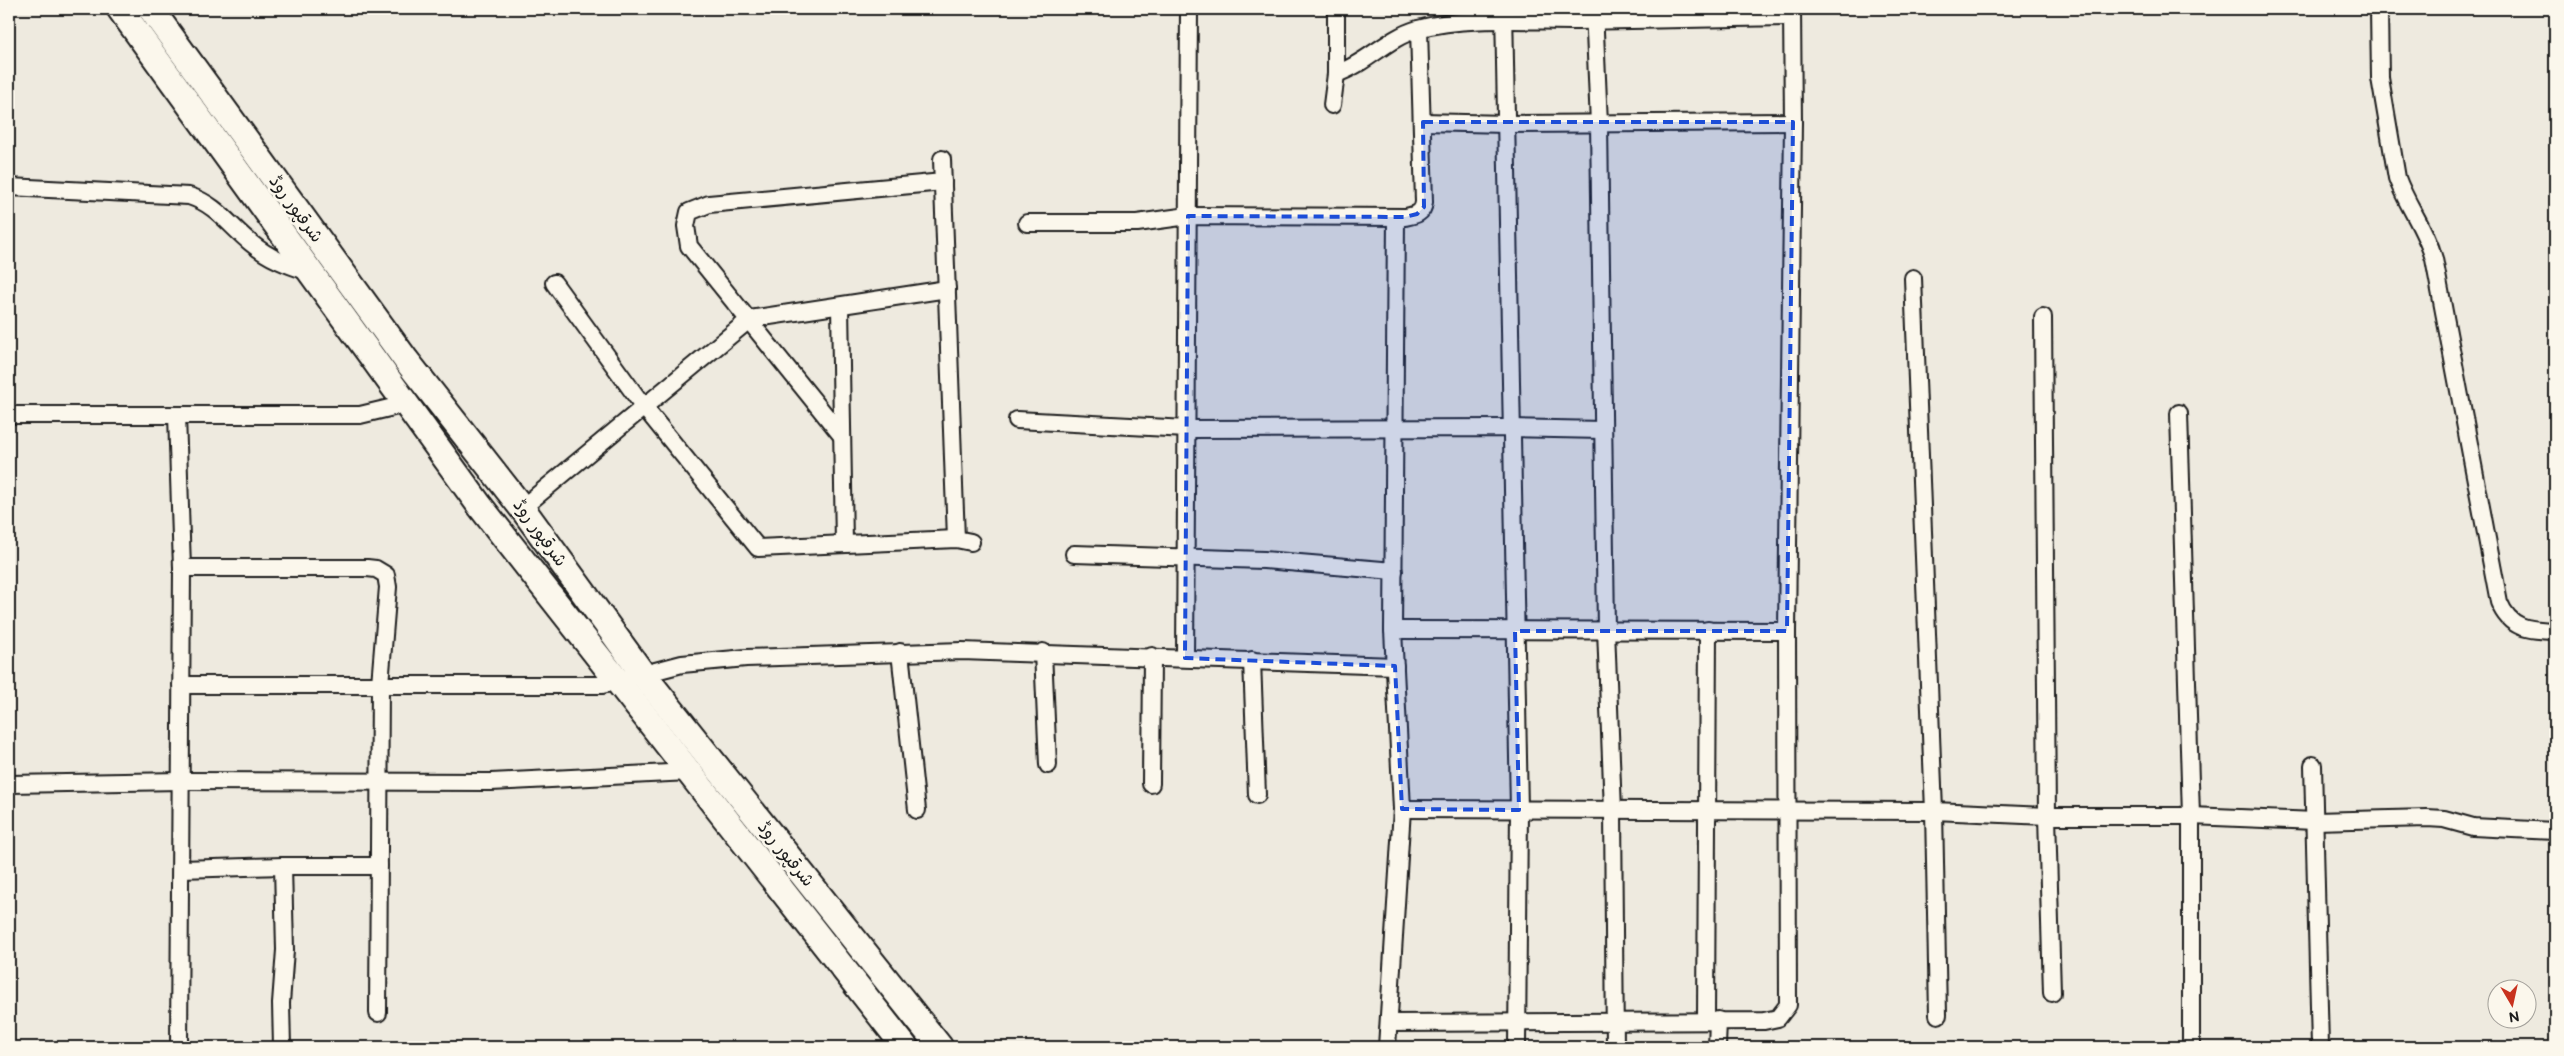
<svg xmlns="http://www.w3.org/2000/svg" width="2564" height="1056" viewBox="0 0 2564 1056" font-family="'Balsamiq Sans','Playpen Sans Arabic',sans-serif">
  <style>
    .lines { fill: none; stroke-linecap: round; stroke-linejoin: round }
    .street-casing { stroke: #1c1c1c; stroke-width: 20 }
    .primary-casing { stroke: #1c1c1c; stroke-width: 29 }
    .street { stroke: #fbf7ec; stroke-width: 16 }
    .primary { stroke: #fbf7ec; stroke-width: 25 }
    .marked { fill: #1d4ed8; fill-opacity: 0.2; stroke: #1d4ed8; stroke-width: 4; stroke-dasharray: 10 6; stroke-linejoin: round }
    .labels { text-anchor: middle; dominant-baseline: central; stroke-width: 5; stroke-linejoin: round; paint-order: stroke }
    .street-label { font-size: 18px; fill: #1c1c1c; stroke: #fbf7ec }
  </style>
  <rect width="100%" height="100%" fill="#eeeadf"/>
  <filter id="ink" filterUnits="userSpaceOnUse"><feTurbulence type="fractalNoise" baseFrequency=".02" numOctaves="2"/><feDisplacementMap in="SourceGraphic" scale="10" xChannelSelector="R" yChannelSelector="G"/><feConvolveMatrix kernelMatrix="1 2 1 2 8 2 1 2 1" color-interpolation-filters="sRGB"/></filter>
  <g filter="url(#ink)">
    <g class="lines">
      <defs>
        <g id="street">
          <polyline points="1504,9 1519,810 1517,1047"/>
          <polyline points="1594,9 1599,124 1606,629 1613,811 1615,1047"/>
          <path d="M2379,9L2380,78L2397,178C2407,206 2426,229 2434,259L2499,602C2510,629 2528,630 2555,631"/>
          <path d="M1336,74C1366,64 1387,38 1418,29C1466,16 1527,21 1577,21C1649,20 1720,18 1792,17"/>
          <polyline points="1332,105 1336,74 1336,9"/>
          <polyline points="1423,122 1506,124 1793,122"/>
          <polyline points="942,159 956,539"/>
          <path d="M9,187L189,196C216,204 230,226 251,243C269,258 287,265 310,272"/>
          <path d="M1027,223H1137L1188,216L1405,217C1415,215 1423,214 1424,202L1419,29"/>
          <polyline points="1913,278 1934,811 1938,1015"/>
          <polyline points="554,283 644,407 758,548 956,539 971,542"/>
          <polyline points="840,306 844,544"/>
          <polyline points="2043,317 2047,816 2052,993"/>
          <polyline points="2179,413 2191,816 2191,1047"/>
          <polyline points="9,415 360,415 406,404"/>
          <polyline points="177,415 182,568 179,1047"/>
          <polyline points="1017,420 1187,429 1512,428 1603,430"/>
          <polyline points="842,436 689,246 686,226 689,212 709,204 943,182"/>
          <polyline points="522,508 750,319 947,289"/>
          <polyline points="1074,554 1264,560 1394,571"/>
          <polyline points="182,568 367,568 376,569 386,575 388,587 380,684 378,1013"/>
          <polyline points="1393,630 1787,631"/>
          <polyline points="900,652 917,810"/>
          <polyline points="1043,652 1048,765"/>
          <polyline points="1185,658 1189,9"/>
          <polyline points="1252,660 1257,795"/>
          <polyline points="181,685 602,685 682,664 746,658 962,651 1395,666"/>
          <polyline points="2313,765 2320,1047"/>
          <polyline points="9,784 181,781 491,782 689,772"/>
          <polyline points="1151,784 1152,656"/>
          <polyline points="1402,809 1934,811 2047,816 2191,816 2315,821 2427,818 2444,819 2473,827 2555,831"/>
          <polyline points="181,869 283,866 379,866"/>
          <polyline points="1706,1020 1708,630"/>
          <polyline points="1389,1023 1764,1021 1778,1018 1788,1005 1787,631 1793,122 1792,9"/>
          <polyline points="282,1047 281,1003 285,950 283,866"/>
          <polyline points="1387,1047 1402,809 1393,630 1396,217"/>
          <polyline points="1717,1047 1718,1020"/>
        </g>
        <g id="primary">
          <polyline points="120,9 480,506 905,1047"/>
          <polyline points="151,9 406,360 522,508 642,673 940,1047"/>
        </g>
      </defs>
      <!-- street casing -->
      <use href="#street" class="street-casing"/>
      <!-- primary casing -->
      <use href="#primary" class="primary-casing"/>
      <!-- street -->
      <use href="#street" class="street"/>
      <!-- primary -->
      <use href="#primary" class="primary"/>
    </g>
  </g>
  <!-- marked area -->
  <path class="marked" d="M1423,122H1793L1787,631H1515L1519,810L1402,809L1395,666L1185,658L1188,216L1405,217L1417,214L1424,207Z"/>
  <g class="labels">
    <!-- street labels -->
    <g class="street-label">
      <text transform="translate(296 209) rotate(54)">شرقپور روڈ</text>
      <text transform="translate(540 533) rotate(54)">شرقپور روڈ</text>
      <text transform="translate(786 854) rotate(51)">شرقپور روڈ</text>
    </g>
  </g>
  <!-- margin -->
  <rect width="2564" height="1056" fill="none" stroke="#fbf7ec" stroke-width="30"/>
  <rect x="15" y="15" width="2534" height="1026" fill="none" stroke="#1c1c1c" stroke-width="2" filter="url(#ink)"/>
  <!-- north arrow -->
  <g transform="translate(2512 1004) rotate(171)"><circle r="24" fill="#fbf7ec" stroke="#a29f99"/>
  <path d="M0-4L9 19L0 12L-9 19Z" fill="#c8321e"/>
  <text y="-8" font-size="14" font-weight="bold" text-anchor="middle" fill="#1c1c1c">N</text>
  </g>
</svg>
